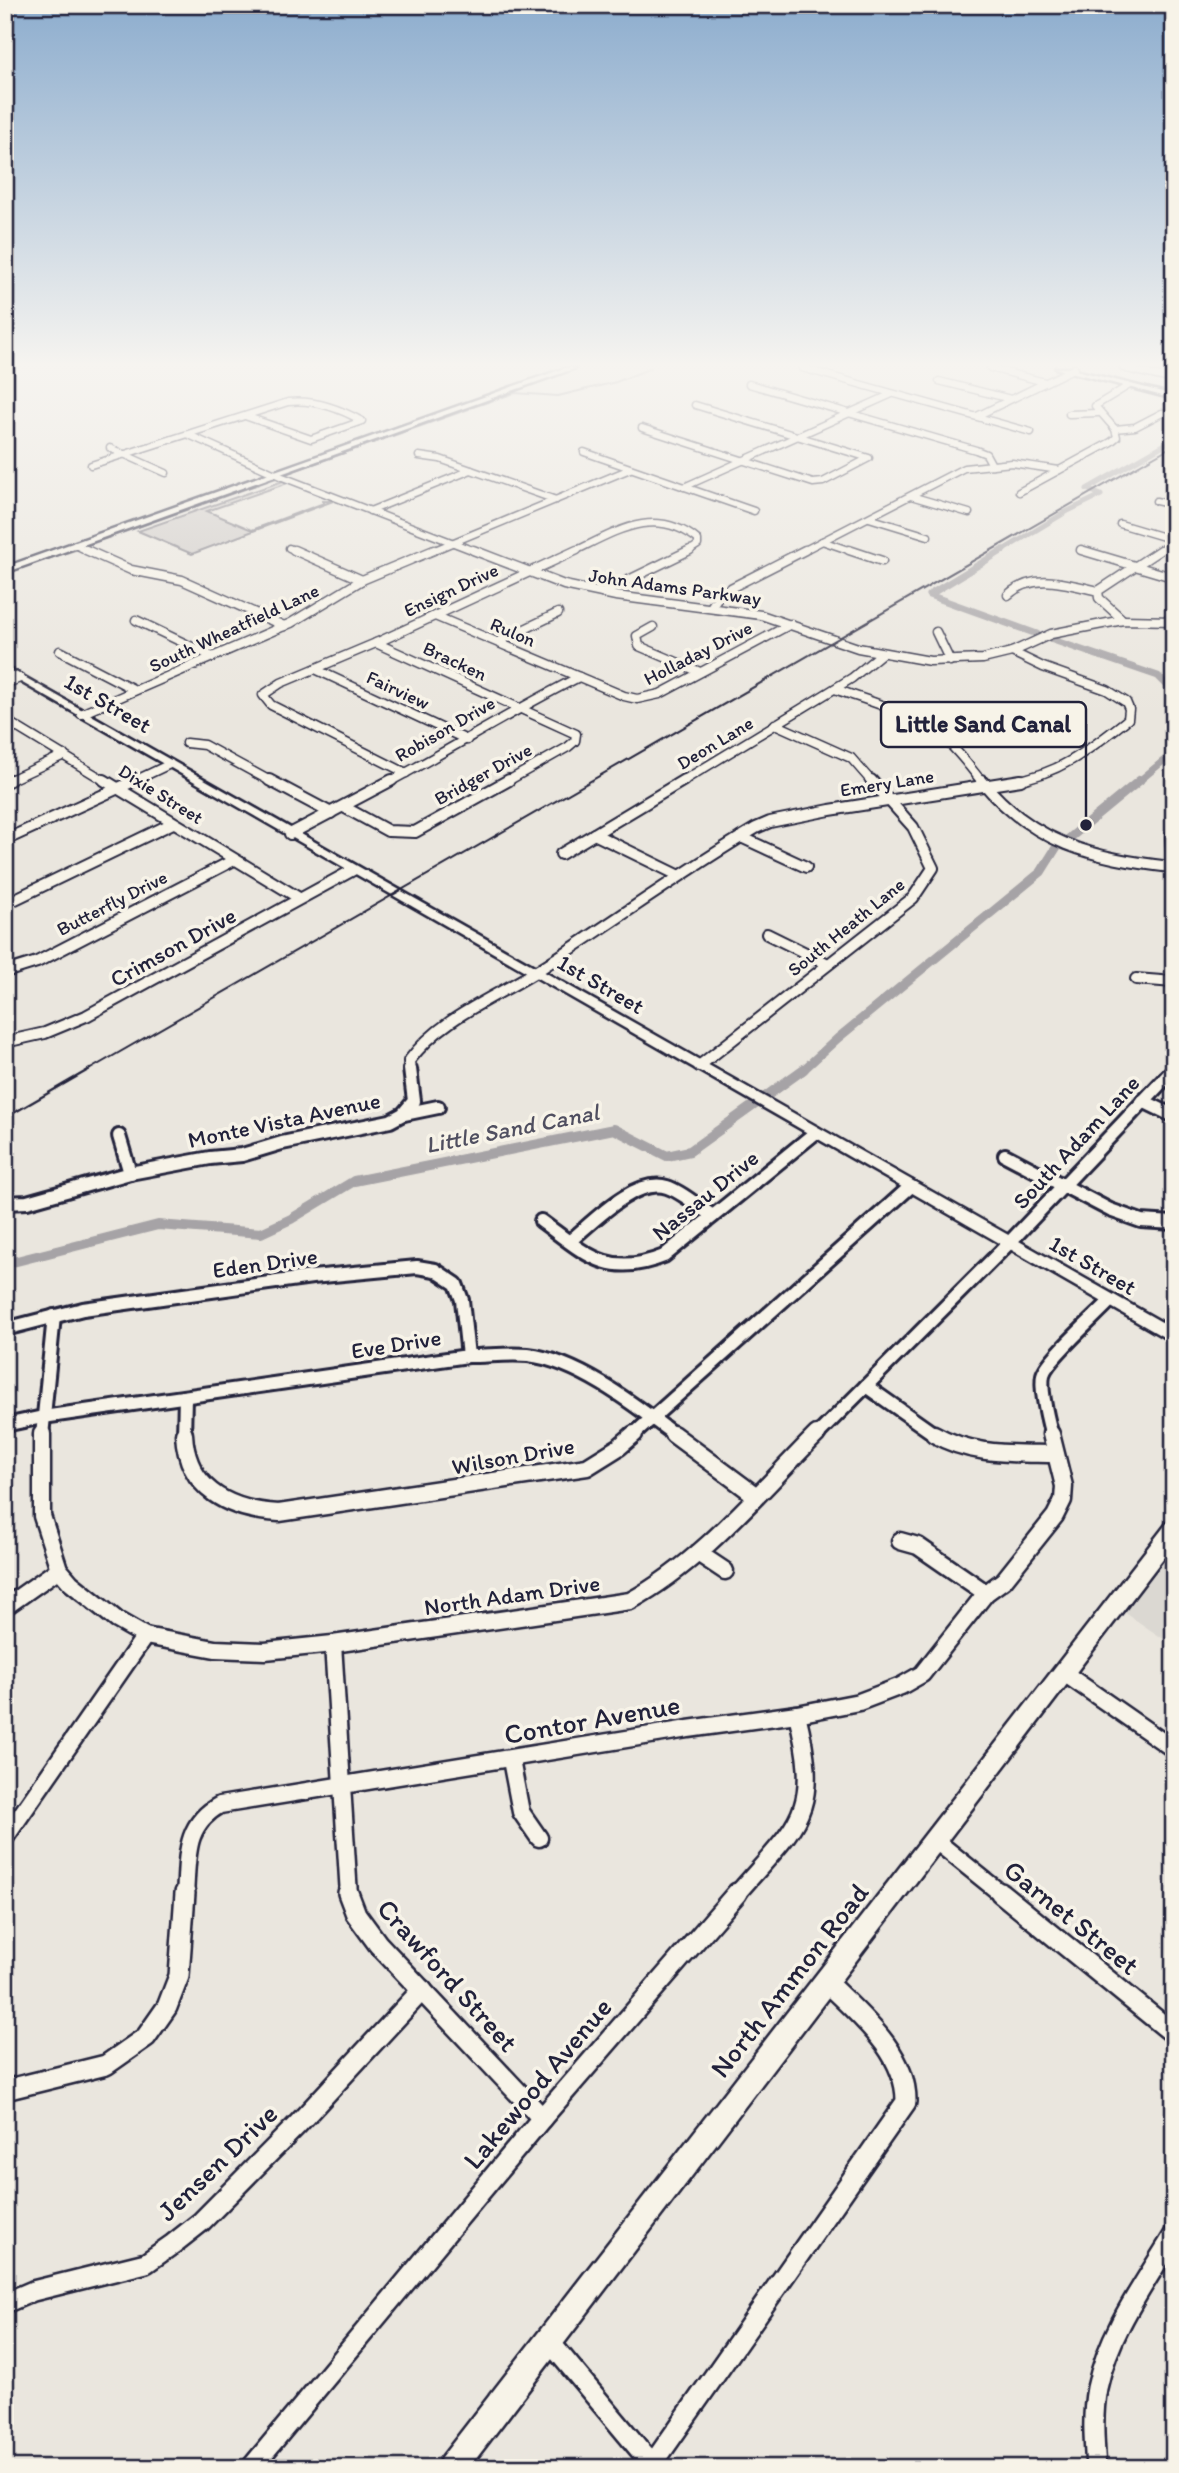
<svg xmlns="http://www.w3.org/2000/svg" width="1179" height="2473" viewBox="0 0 1179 2473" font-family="Itim,sans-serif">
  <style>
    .built { fill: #dbd8d2 }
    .green { fill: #cdc9c6; stroke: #787680; stroke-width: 2 }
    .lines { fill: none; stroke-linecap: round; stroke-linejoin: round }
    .stream { stroke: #716f7b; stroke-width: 2 }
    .canal-far3 { stroke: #a6a3a6; stroke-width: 5 }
    .canal-far2 { stroke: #a6a3a6; stroke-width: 7 }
    .canal-far1 { stroke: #a6a3a6; stroke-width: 9 }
    .canal { stroke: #a6a3a6; stroke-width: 10 }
    .minor-far5-casing { stroke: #22223b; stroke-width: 9 }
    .minor-far4-casing { stroke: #22223b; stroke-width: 11 }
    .minor-far3-casing { stroke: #22223b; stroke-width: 14 }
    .minor-far2-casing { stroke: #22223b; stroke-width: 18 }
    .minor-far1-casing { stroke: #22223b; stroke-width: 21 }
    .minor-casing { stroke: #22223b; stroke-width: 24 }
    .major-casing { stroke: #22223b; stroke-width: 5 }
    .minor-far5 { stroke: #f7f3e8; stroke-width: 6 }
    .minor-far4 { stroke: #f7f3e8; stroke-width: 8 }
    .minor-far3 { stroke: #f7f3e8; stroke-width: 10 }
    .minor-far2 { stroke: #f7f3e8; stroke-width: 12 }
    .minor-far1 { stroke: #f7f3e8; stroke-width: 16 }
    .minor { stroke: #f7f3e8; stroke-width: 19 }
    .major { fill: #f7f3e8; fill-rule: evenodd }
    .rail-far1 { stroke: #22223b; stroke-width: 2 }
    .rail { stroke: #22223b; stroke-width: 2.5 }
    .labels { text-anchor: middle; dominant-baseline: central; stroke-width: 7; stroke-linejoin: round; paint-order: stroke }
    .far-street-label { font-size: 19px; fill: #22223b; stroke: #f7f3e8 }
    .street-label { font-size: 23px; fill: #22223b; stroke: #f7f3e8 }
    .water-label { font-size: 24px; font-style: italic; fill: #504f60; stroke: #f7f3e8 }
    .near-street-label { font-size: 28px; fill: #22223b; stroke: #f7f3e8 }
    .leader { fill: none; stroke: #22223b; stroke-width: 2.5 }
    .callout-dot { fill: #22223b; stroke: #f7f3e8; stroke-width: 2.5 }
    .callout { fill: #f7f3e8; stroke: #22223b; stroke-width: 2.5 }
    .callout-label { font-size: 24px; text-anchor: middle; font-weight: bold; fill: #22223b }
  </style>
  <rect width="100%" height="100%" fill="#eae6de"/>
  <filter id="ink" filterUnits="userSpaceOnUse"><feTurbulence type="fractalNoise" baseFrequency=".0143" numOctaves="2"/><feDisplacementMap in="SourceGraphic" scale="14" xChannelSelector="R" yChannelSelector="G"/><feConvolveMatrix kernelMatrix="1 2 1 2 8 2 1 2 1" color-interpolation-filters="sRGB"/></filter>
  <g filter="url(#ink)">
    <!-- built -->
    <polygon class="built" points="1174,1529 1174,1646 1115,1606"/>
    <!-- green -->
    <polygon class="green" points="283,481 288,483 207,511 252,530 324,503 323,501 333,501 192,554 138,531"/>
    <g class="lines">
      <!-- stream -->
      <g class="stream">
        <polyline points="473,407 515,393 558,396 616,382 651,368"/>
        <polyline points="285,474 469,409"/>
        <polyline points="85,546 276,478"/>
        <polyline points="5,573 78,549"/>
      </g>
      <!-- canal-far3 -->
      <polyline class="canal-far3" points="1000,552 1066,512 1101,495 1087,489 1174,439"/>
      <!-- canal-far2 -->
      <g class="canal-far2">
        <polyline points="1003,550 929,595 1037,634"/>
        <polyline points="1047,638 1158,676 1174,692"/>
        <polyline points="1138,782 1174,752"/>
      </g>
      <!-- canal-far1 -->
      <g class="canal-far1">
        <polyline points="1066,841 1140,780"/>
        <polyline points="802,1071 838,1038 1041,872 1056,848"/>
      </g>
      <!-- canal -->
      <polyline class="canal" points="5,1264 158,1225 261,1233 291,1219 354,1181 614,1129 667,1156 690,1151 804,1069"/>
      <defs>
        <g id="minor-far5">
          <polyline points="802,368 1031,432"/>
          <polyline points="990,368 1045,382"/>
          <polyline points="1123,368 1174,380"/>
          <polyline points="939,381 1011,399"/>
          <polyline points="749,384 976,450 986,454 992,465"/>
          <polyline points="1069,414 1098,413"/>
          <polyline points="977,416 1075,368"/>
          <polyline points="642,428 813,483 823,482 869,458 695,405"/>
          <polyline points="1115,429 1095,406 1128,386"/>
          <polyline points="1115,429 1135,427 1162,413"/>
          <polyline points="189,435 280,476 477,552"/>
          <polyline points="110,448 166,473"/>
          <polyline points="584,452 754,511"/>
          <polyline points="419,456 440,459 556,500"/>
          <path d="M91,465L288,402C314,399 339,408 362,421L311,439L245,416"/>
          <polyline points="684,487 892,394"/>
          <polyline points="1019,492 1111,442 1117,437 1115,429"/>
          <polyline points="911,496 969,513"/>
          <polyline points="1156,501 1174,505"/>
          <polyline points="370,511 471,470"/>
          <polyline points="869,518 928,536"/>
          <polyline points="1120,524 1174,540"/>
          <polyline points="822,541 854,552"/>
          <polyline points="75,545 90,552"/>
          <polyline points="289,548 298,552"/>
          <polyline points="1081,550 1087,552"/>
          <polyline points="430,552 630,469"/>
          <path d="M573,552C615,532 655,505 698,540V545L687,552"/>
          <polyline points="801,552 964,468 1012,463 1059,470"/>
          <polyline points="1158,552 1174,541"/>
        </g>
        <g id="minor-far4">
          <polyline points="86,550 131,570 182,580 284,626"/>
          <polyline points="294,550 362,580"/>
          <polyline points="473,550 564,585 616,596 761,615 858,648 930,661 983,659 1012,652 1051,634 1123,620 1174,621"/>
          <polyline points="849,550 882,561"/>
          <polyline points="1081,550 1172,577"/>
          <polyline points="602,593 690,550"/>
          <path d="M1008,595C1034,571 1067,584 1098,591"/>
          <polyline points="711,607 721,593 805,550"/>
          <polyline points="435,616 624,696 637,699 660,694 791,624"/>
          <polyline points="136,620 213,657"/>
          <polyline points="1123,620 1099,598 1098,591 1160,550"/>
          <polyline points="653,627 637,636 639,646 700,672"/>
          <polyline points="936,632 950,661"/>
          <polyline points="498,642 558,613"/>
          <polyline points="376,643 576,734 575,741 568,747 506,782"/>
          <polyline points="60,651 135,690"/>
          <polyline points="315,669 467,740"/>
          <polyline points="5,684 20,678"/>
          <path d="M835,689C870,702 912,712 941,736C957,749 969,766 982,782"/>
          <polyline points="81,714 291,623 362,580 434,550"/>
          <polyline points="5,720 107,782"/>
          <polyline points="775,724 851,758 872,782"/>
          <polyline points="930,728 980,710"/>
          <polyline points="186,743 204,745 272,782"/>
          <polyline points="406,773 271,705 263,695 281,683 376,643 577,550"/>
          <polyline points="6,782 64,755"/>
          <polyline points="132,782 170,764"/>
          <path d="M389,782C453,748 514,710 579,677"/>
          <polyline points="681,782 852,678 881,654"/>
          <path d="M1010,782C1060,774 1089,750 1128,719L1129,709L1126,702L1107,690L1043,667L1012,652"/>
        </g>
        <g id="minor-far3">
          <polyline points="104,780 299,898"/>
          <polyline points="269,780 331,813"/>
          <path d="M981,780C1033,844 1093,858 1171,867"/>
          <polyline points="5,782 10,780"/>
          <polyline points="344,807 388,831 415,832 509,780"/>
          <polyline points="1174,830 1171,837 1174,881"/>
          <polyline points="290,834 392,780"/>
          <polyline points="594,834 678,875"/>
          <polyline points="741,837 806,867"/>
          <polyline points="5,840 136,780"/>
          <polyline points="561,854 684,780"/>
          <polyline points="5,904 173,823"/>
          <polyline points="767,934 828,964"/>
          <polyline points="5,972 37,962 234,860"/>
          <polyline points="1136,979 1174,982"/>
          <polyline points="5,1042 45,1033 86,1016 353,870"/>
          <polyline points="699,1066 913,898 933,868 913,827 871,780"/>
          <path d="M410,1071L409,1061C441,1017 495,998 540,969C612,923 682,872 756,828L770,822L830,810L1021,780"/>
          <polyline points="1172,1071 1174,1069"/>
        </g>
        <g id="minor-far2">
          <polyline points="1143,1101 1174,1116"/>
          <polyline points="404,1114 438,1107"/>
          <polyline points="119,1136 130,1173"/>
          <polyline points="1005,1155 1110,1210 1141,1221 1174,1223"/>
          <polyline points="5,1203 27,1202 130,1173 210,1158 242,1155 282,1143 390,1121 403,1114 414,1101 410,1069"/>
          <path d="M541,1221C585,1253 607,1279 664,1256L815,1133"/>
          <path d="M570,1241C593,1222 635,1177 667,1187C683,1192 698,1207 713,1216"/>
          <polyline points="5,1329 83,1309 312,1277 417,1267 435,1270 456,1284 462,1300 468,1356"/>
          <polyline points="866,1386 937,1436"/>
          <path d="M5,1425L43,1417L468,1356C488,1356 509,1353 528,1355C579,1361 635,1405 676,1436"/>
          <polyline points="42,1436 54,1316"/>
          <polyline points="184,1436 185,1397"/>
          <polyline points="632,1436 910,1187"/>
          <polyline points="816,1436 1009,1243 1174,1069"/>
          <path d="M1052,1436C1048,1421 1040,1390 1043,1375C1046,1360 1097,1315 1110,1301"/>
        </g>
        <g id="minor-far1">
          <path d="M42,1434V1516L59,1569L71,1583L117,1620L145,1636L215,1649L265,1651L333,1644L630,1601C703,1561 759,1492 817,1434"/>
          <path d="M184,1434C187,1490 229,1510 279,1513L587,1467L619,1447L634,1434"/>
          <polyline points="673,1434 755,1495"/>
          <path d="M934,1434C972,1456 1013,1453 1055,1454"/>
          <polyline points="900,1541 918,1546 986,1593"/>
          <polyline points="698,1553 725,1571"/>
          <polyline points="5,1607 59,1569"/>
          <polyline points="333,1644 349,1895"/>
          <polyline points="1064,1673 1169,1746"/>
          <polyline points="511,1760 521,1812 539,1838"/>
          <polyline points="5,1838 145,1636"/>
          <polyline points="936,1841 1003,1895"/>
          <path d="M185,1895C188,1859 183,1825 220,1805L688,1729L797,1714L859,1702L901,1686L922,1674L986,1593L1004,1580L1055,1516L1063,1500L1064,1486L1051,1434"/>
          <path d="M736,1895C798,1823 822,1815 797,1714"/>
        </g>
        <g id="minor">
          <polyline points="348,1893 356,1914 378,1944 542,2118"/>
          <polyline points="1001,1893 1174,2034"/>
          <polyline points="5,2090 106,2065 146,2037 167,2007 179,1976 185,1893"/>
          <polyline points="5,2303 33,2291 146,2263 173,2244 201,2222 297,2125 422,1990"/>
          <polyline points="549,2341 655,2468"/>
          <polyline points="251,2468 542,2118 737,1893"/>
          <path d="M650,2468L906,2102C907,2052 858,2014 825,1981"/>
          <path d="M1096,2468C1094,2441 1092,2414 1097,2388C1109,2331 1145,2283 1174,2235"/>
        </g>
        <g id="major">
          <polygon points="565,368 576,368 5,573 5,567"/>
          <polygon points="1055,368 1068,368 1174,395 1174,399"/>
          <polygon points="5,666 1174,1329 1174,1343 5,673"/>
          <polygon points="1174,1521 1174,1544 469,2468 437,2468 441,2458 1167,1523"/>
        </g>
      </defs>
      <!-- minor-far5 casing -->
      <use href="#minor-far5" class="minor-far5-casing"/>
      <!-- minor-far4 casing -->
      <use href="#minor-far4" class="minor-far4-casing"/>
      <!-- minor-far3 casing -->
      <use href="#minor-far3" class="minor-far3-casing"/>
      <!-- minor-far2 casing -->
      <use href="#minor-far2" class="minor-far2-casing"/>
      <!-- minor-far1 casing -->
      <use href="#minor-far1" class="minor-far1-casing"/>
      <!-- minor casing -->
      <use href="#minor" class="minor-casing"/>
      <!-- major casing -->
      <use href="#major" class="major-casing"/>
      <!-- minor-far5 -->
      <use href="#minor-far5" class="minor-far5"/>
      <!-- minor-far4 -->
      <use href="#minor-far4" class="minor-far4"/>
      <!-- minor-far3 -->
      <use href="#minor-far3" class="minor-far3"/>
      <!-- minor-far2 -->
      <use href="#minor-far2" class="minor-far2"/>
      <!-- minor-far1 -->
      <use href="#minor-far1" class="minor-far1"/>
      <!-- minor -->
      <use href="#minor" class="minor"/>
      <!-- major -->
      <use href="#major" class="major"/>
      <!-- rail-far1 -->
      <polyline class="rail-far1" points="87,1071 1174,445"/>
      <!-- rail -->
      <polyline class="rail" points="5,1118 90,1069"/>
    </g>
  </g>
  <!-- sky -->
  <linearGradient id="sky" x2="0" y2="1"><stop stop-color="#8dadce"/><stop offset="0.51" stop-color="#f6f4f0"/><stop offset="1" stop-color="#f6f4f0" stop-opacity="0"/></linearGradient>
  <rect width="1179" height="715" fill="url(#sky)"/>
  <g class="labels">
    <!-- far-street labels -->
    <g class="far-street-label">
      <text transform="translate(675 587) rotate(8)">John Adams Parkway</text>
      <text transform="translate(451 590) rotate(-25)">Ensign Drive</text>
      <text transform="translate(234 628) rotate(-25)">South Wheatfield Lane</text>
      <text transform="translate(513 632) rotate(23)">Rulon</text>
      <text transform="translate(698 653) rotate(-27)">Holladay Drive</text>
      <text transform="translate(455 661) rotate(25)">Bracken</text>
      <text transform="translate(398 690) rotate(25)">Fairview</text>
      <text transform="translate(445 729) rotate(-30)">Robison Drive</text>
      <text transform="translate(715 743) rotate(-31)">Deon Lane</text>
      <text transform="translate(483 774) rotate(-29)">Bridger Drive</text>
      <text transform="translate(887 783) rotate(-9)">Emery Lane</text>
      <text transform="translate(161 794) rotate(32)">Dixie Street</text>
      <text transform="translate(112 903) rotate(-27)">Butterfly Drive</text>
      <text transform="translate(846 927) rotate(-39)">South Heath Lane</text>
    </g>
    <!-- street labels -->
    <g class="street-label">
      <text transform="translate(108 703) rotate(30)">1st Street</text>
      <text transform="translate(173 947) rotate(-29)">Crimson Drive</text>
      <text transform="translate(601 984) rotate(30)">1st Street</text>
      <text transform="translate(284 1120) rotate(-12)">Monte Vista Avenue</text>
      <text transform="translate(1076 1142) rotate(-47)">South Adam Lane</text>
      <text transform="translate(705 1195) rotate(-39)">Nassau Drive</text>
      <text transform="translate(265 1263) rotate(-8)">Eden Drive</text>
      <text transform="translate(1093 1265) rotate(30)">1st Street</text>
      <text transform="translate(396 1344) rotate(-9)">Eve Drive</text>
      <text transform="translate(513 1456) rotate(-10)">Wilson Drive</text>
      <text transform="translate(512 1595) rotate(-8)">North Adam Drive</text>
    </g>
    <!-- water labels -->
    <g class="water-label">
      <text transform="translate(512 1128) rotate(-11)">Little Sand Canal</text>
    </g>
    <!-- near-street labels -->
    <g class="near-street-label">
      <text transform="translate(592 1719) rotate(-10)">Contor Avenue</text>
      <text transform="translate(1072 1917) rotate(39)">Garnet Street</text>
      <text transform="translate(448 1975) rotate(48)">Crawford Street</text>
      <text transform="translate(789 1980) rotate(-52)">North Ammon Road</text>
      <text transform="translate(537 2083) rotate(-50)">Lakewood Avenue</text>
      <text transform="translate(217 2162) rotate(-44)">Jensen Drive</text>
    </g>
  </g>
  <!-- callouts -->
  <path class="leader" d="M1086 825L1086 724"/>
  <circle class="callout-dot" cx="1086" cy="825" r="7"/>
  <rect class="callout" x="881" y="702" width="205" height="45" rx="7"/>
  <g class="callout-label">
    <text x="983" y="732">Little Sand Canal</text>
  </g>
  <!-- margin -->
  <rect width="1179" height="2473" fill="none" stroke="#f7f3e8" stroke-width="28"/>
  <rect x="14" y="14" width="1151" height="2445" fill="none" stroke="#22223b" stroke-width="2.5" filter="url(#ink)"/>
</svg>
